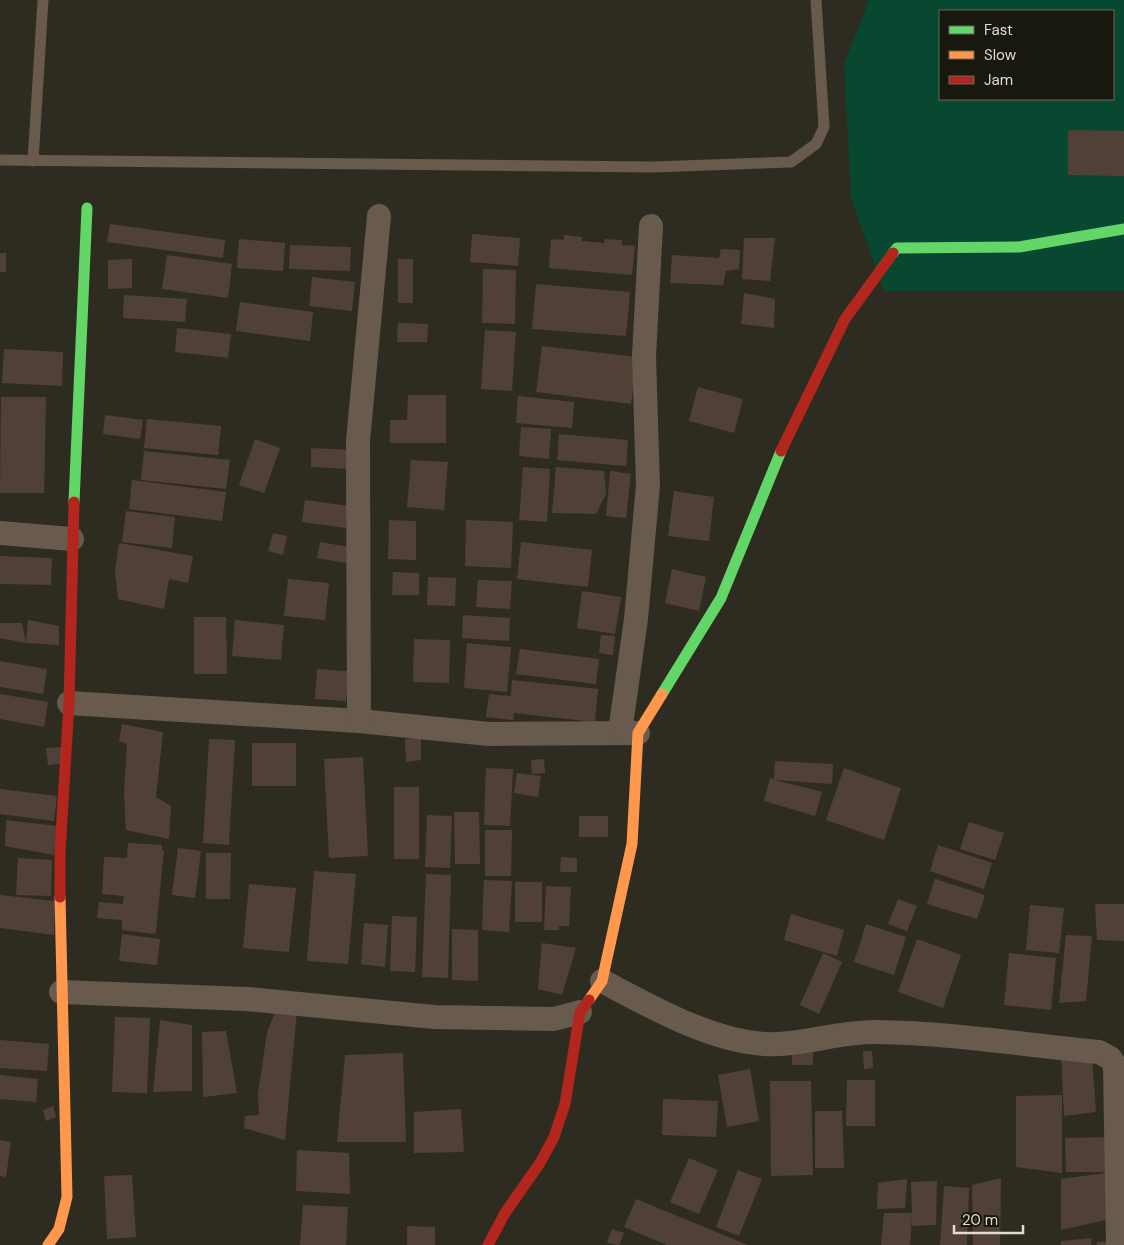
<svg xmlns="http://www.w3.org/2000/svg" width="1124" height="1245" viewBox="0 0 1124 1245" font-family="'DM Sans',sans-serif">
  <style>
    .green { fill: #084730; fill-rule: evenodd }
    .building { fill: #514038 }
    .lines { fill: none; stroke-linecap: round; stroke-linejoin: round }
    .lane { stroke: #685a4d; stroke-width: 11 }
    .street { stroke: #685a4d; stroke-width: 24 }
    .fast { stroke: #63d668; stroke-width: 11 }
    .slow { stroke: #ff974d; stroke-width: 11 }
    .jam { stroke: #b3261e; stroke-width: 11 }
  </style>
  <rect width="100%" height="100%" fill="#2e2c20"/>
  <!-- green -->
  <path class="green" d="M869,0H1124V291H884L851,198L844,64ZM940,11H1113V99H940Z"/>
  <!-- building -->
  <g class="building">
    <polygon points="1068,130 1124,131 1124,176 1068,175"/>
    <polygon points="110,224 225,240 223,258 107,242"/>
    <polygon points="472,234 520,238 518,266 470,262"/>
    <polygon points="564,235 582,237 582,241 604,243 605,239 622,240 622,245 635,246 632,275 549,268 551,239 564,240"/>
    <polygon points="744,238 775,238 770,281 742,279"/>
    <polygon points="239,239 285,243 283,271 237,268"/>
    <polygon points="290,245 351,247 350,271 289,269"/>
    <polygon points="721,249 740,250 739,269 726,271 723,285 670,283 672,255 719,258"/>
    <rect x="0" y="253" width="6" height="19"/>
    <polygon points="167,255 232,264 228,298 162,289"/>
    <polygon points="132,259 132,288 108,289 108,260"/>
    <rect x="398" y="259" width="15" height="44"/>
    <polygon points="483,269 516,270 515,324 482,323"/>
    <polygon points="312,277 355,282 352,311 309,306"/>
    <polygon points="536,284 630,292 626,336 532,329"/>
    <polygon points="744,293 775,299 774,328 741,324"/>
    <polygon points="124,295 187,299 185,322 123,318"/>
    <polygon points="240,302 313,312 310,341 236,331"/>
    <polygon points="398,323 428,324 427,342 397,342"/>
    <polygon points="177,328 231,334 228,358 175,352"/>
    <polygon points="485,330 516,332 512,391 481,389"/>
    <polygon points="542,346 637,357 631,404 536,392"/>
    <polygon points="4,349 63,352 62,386 2,383"/>
    <polygon points="698,387 743,399 734,433 689,421"/>
    <polygon points="408,395 446,395 446,443 390,443 390,420 407,420"/>
    <polygon points="518,396 574,402 572,428 516,423"/>
    <polygon points="1,397 46,397 44,493 0,493"/>
    <polygon points="105,415 143,420 140,439 103,434"/>
    <polygon points="147,419 221,426 218,455 144,448"/>
    <polygon points="521,427 551,429 549,459 519,456"/>
    <polygon points="559,434 628,440 626,466 557,460"/>
    <polygon points="255,439 280,448 264,493 239,485"/>
    <polygon points="311,448 350,450 350,469 311,467"/>
    <polygon points="144,451 230,460 226,489 141,480"/>
    <polygon points="411,460 448,462 444,510 407,507"/>
    <polygon points="523,467 550,469 547,522 519,520"/>
    <polygon points="556,467 604,471 606,494 596,514 552,513"/>
    <polygon points="610,471 631,474 626,518 606,516"/>
    <polygon points="132,480 226,492 222,521 129,509"/>
    <polygon points="674,491 714,497 709,541 668,536"/>
    <polygon points="305,500 349,506 346,528 302,522"/>
    <polygon points="126,511 175,517 172,548 122,542"/>
    <polygon points="389,520 416,521 416,560 388,559"/>
    <polygon points="466,520 513,522 511,568 465,566"/>
    <polygon points="273,533 287,536 283,555 268,551"/>
    <polygon points="320,542 355,548 352,564 317,558"/>
    <polygon points="521,542 592,550 588,587 517,579"/>
    <polygon points="119,543 193,556 188,583 169,579 164,609 118,599 115,570"/>
    <polygon points="0,556 52,558 51,585 0,584"/>
    <polygon points="672,569 706,577 699,611 665,603"/>
    <polygon points="393,572 419,573 419,595 392,595"/>
    <polygon points="428,577 456,578 455,606 427,605"/>
    <polygon points="288,579 329,583 325,620 284,616"/>
    <polygon points="478,580 512,581 510,609 476,607"/>
    <polygon points="582,591 621,597 615,634 577,628"/>
    <polygon points="463,615 510,618 509,641 462,638"/>
    <polygon points="194,617 226,617 227,674 194,674"/>
    <polygon points="28,620 59,626 59,645 26,643"/>
    <polygon points="235,620 284,625 281,660 232,656"/>
    <polygon points="0,623 22,623 26,643 0,638"/>
    <polygon points="601,635 615,636 613,655 599,653"/>
    <polygon points="414,639 450,640 449,683 413,682"/>
    <polygon points="467,643 511,647 507,692 464,688"/>
    <polygon points="520,649 599,659 596,684 516,674"/>
    <polygon points="0,661 47,669 43,694 0,687"/>
    <polygon points="317,669 356,672 347,691 346,701 315,699"/>
    <polygon points="512,680 598,689 595,722 514,713 513,720 486,717 489,694 511,696"/>
    <polygon points="0,694 48,702 44,727 0,719"/>
    <polygon points="122,724 163,732 156,797 171,806 169,839 126,830 124,792 127,744 119,741"/>
    <polygon points="421,738 421,760 406,762 405,739"/>
    <polygon points="209,739 235,740 229,845 203,843"/>
    <rect x="252" y="743" width="44" height="43"/>
    <polygon points="64,747 65,763 48,765 46,748"/>
    <polygon points="363,757 368,856 329,858 324,759"/>
    <polygon points="544,759 545,773 532,774 531,760"/>
    <polygon points="775,761 833,764 832,784 775,780 822,792 815,816 764,801 770,778 774,779"/>
    <polygon points="486,768 513,769 510,826 484,825"/>
    <polygon points="844,768 901,788 884,840 826,820"/>
    <polygon points="517,773 541,776 538,797 514,793"/>
    <rect x="394" y="787" width="25" height="72"/>
    <polygon points="0,789 57,796 54,821 0,814"/>
    <polygon points="454,812 479,812 480,864 455,864"/>
    <polygon points="427,815 452,816 450,868 425,867"/>
    <rect x="579" y="816" width="29" height="21"/>
    <polygon points="6,820 57,826 54,855 5,846"/>
    <polygon points="969,822 1004,833 995,860 960,849"/>
    <polygon points="485,830 512,830 511,876 485,876"/>
    <polygon points="128,843 162,845 162,850 164,850 156,932 154,934 122,930 122,920 97,918 99,902 123,904 124,896 102,894 104,857 127,858"/>
    <polygon points="938,845 992,863 984,889 930,871"/>
    <polygon points="178,848 201,851 195,898 172,895"/>
    <polygon points="206,853 231,853 230,899 206,899"/>
    <polygon points="561,857 577,858 577,872 560,872"/>
    <polygon points="18,858 52,860 51,896 16,895"/>
    <polygon points="314,871 356,874 348,964 307,961"/>
    <polygon points="426,874 451,875 448,978 422,977"/>
    <polygon points="935,879 985,895 977,919 927,904"/>
    <polygon points="484,880 512,881 509,932 482,930"/>
    <rect x="515" y="882" width="27" height="40"/>
    <polygon points="249,884 296,888 289,952 243,948"/>
    <polygon points="546,886 571,887 569,926 559,926 559,930 544,930"/>
    <polygon points="0,895 55,901 54,935 0,928"/>
    <polygon points="898,899 917,906 907,931 888,924"/>
    <polygon points="1095,904 1124,904 1124,941 1097,940"/>
    <polygon points="1030,905 1064,908 1059,953 1026,950"/>
    <polygon points="791,914 844,930 837,956 784,940"/>
    <polygon points="392,916 417,917 415,972 390,971"/>
    <polygon points="364,923 388,925 385,967 361,964"/>
    <polygon points="866,924 906,937 894,975 854,962"/>
    <polygon points="452,929 478,930 478,981 452,980"/>
    <polygon points="122,934 160,939 157,965 119,961"/>
    <polygon points="1066,935 1092,936 1086,1001 1059,1003"/>
    <polygon points="917,939 961,955 943,1008 898,992"/>
    <polygon points="542,943 576,948 562,995 538,989"/>
    <polygon points="823,953 842,962 819,1014 800,1005"/>
    <polygon points="1009,953 1056,958 1051,1010 1004,1005"/>
    <polygon points="297,1010 285,1140 244,1128 245,1116 259,1115 258,1094 267,1032 275,1013"/>
    <polygon points="115,1017 150,1018 147,1093 112,1092"/>
    <polygon points="160,1020 192,1025 192,1091 153,1092"/>
    <polygon points="226,1031 237,1093 203,1097 202,1032"/>
    <polygon points="0,1040 49,1044 47,1071 0,1068"/>
    <polygon points="813,1051 813,1065 792,1065 792,1052"/>
    <polygon points="863,1051 872,1051 873,1068 864,1069"/>
    <polygon points="403,1053 406,1142 337,1142 345,1055"/>
    <polygon points="1061,1054 1092,1058 1096,1112 1064,1116"/>
    <polygon points="750,1069 759,1121 727,1127 718,1075"/>
    <polygon points="0,1075 38,1079 36,1102 0,1099"/>
    <polygon points="847,1080 875,1080 875,1126 846,1126"/>
    <polygon points="770,1081 811,1081 813,1175 771,1176"/>
    <polygon points="1062,1095 1062,1173 1016,1167 1016,1096"/>
    <polygon points="663,1099 718,1101 716,1137 662,1135"/>
    <polygon points="53,1106 56,1117 46,1121 43,1110"/>
    <polygon points="461,1109 464,1152 414,1153 414,1112"/>
    <polygon points="815,1111 842,1111 844,1168 815,1168"/>
    <polygon points="1116,1137 1113,1172 1066,1172 1065,1138"/>
    <polygon points="0,1140 11,1142 6,1177 0,1176"/>
    <polygon points="297,1150 349,1153 350,1194 296,1191"/>
    <polygon points="689,1158 718,1170 699,1214 670,1202"/>
    <polygon points="738,1170 762,1179 739,1236 716,1227"/>
    <polygon points="1105,1173 1106,1220 1061,1230 1061,1179"/>
    <polygon points="132,1175 136,1237 107,1239 104,1176"/>
    <polygon points="1001,1178 1000,1245 973,1245 972,1185"/>
    <polygon points="907,1179 905,1208 877,1209 878,1183"/>
    <polygon points="937,1181 936,1225 912,1226 912,1217 910,1245 881,1245 884,1213 912,1213 911,1182"/>
    <polygon points="944,1186 969,1188 967,1245 940,1245"/>
    <polygon points="636,1199 748,1245 667,1245 624,1227"/>
    <polygon points="303,1205 348,1207 346,1245 300,1245"/>
    <polygon points="407,1226 435,1227 435,1245 407,1245"/>
    <polygon points="612,1229 624,1233 619,1245 607,1243"/>
    <polygon points="1092,1238 1091,1245 1061,1245 1061,1241"/>
    <polygon points="1116,1241 1116,1245 1097,1245 1097,1242"/>
  </g>
  <g class="lines">
    <!-- lane -->
    <g class="lane">
      <polyline points="0,160 653,167 791,162 816,144 824,127 816,0"/>
      <polyline points="33,161 43,0"/>
    </g>
    <!-- street -->
    <g class="street">
      <polyline points="0,533 72,539"/>
      <polyline points="69,703 359,721 489,734 638,733"/>
      <polyline points="359,721 358,441 379,216"/>
      <polyline points="620,732 636,619 648,485 644,356 651,226"/>
      <path d="M602,981C650,1006 708,1040 764,1044C802,1046 839,1031 877,1032C951,1033 1025,1045 1099,1052L1110,1058L1115,1065L1118,1245"/>
      <polyline points="61,992 247,999 434,1017 554,1019 580,1012"/>
    </g>
    <!-- fast -->
    <g class="fast">
      <polyline points="893,253 897,248 1019,247 1124,229"/>
      <polyline points="74,502 87,208"/>
      <polyline points="662,694 721,598 781,451"/>
    </g>
    <!-- slow -->
    <g class="slow">
      <polyline points="589,1000 602,981 632,844 638,733 662,694"/>
      <polyline points="48,1245 59,1229 67,1197 60,897"/>
    </g>
    <!-- jam -->
    <g class="jam">
      <polyline points="781,451 845,319 893,253"/>
      <polyline points="60,897 60,853 69,703 74,502"/>
      <polyline points="488,1245 505,1213 540,1163 554,1137 565,1104 580,1012 589,1000"/>
    </g>
  </g>
  <!-- legend -->
  <rect x="939" y="10" width="175" height="90" fill="#19180e" stroke="#68675b"/>
  <rect x="949" y="26" width="25" height="8" fill="#63d668" stroke="#68675b"/>
  <text x="984" y="35" font-size="15" fill="#dfddcf">Fast</text>
  <rect x="949" y="51" width="25" height="8" fill="#ff974d" stroke="#68675b"/>
  <text x="984" y="60" font-size="15" fill="#dfddcf">Slow</text>
  <rect x="949" y="76" width="25" height="8" fill="#b3261e" stroke="#68675b"/>
  <text x="984" y="85" font-size="15" fill="#dfddcf">Jam</text>
  <!-- scale -->
  <path d="M954 1225v8h69v-8" fill="none" stroke="#dfddcf" stroke-width="2.5"/>
  <text x="962" y="1225" font-size="15" fill="#dfddcf" stroke="#19180e" stroke-width="4" paint-order="stroke">20 m</text>
</svg>
